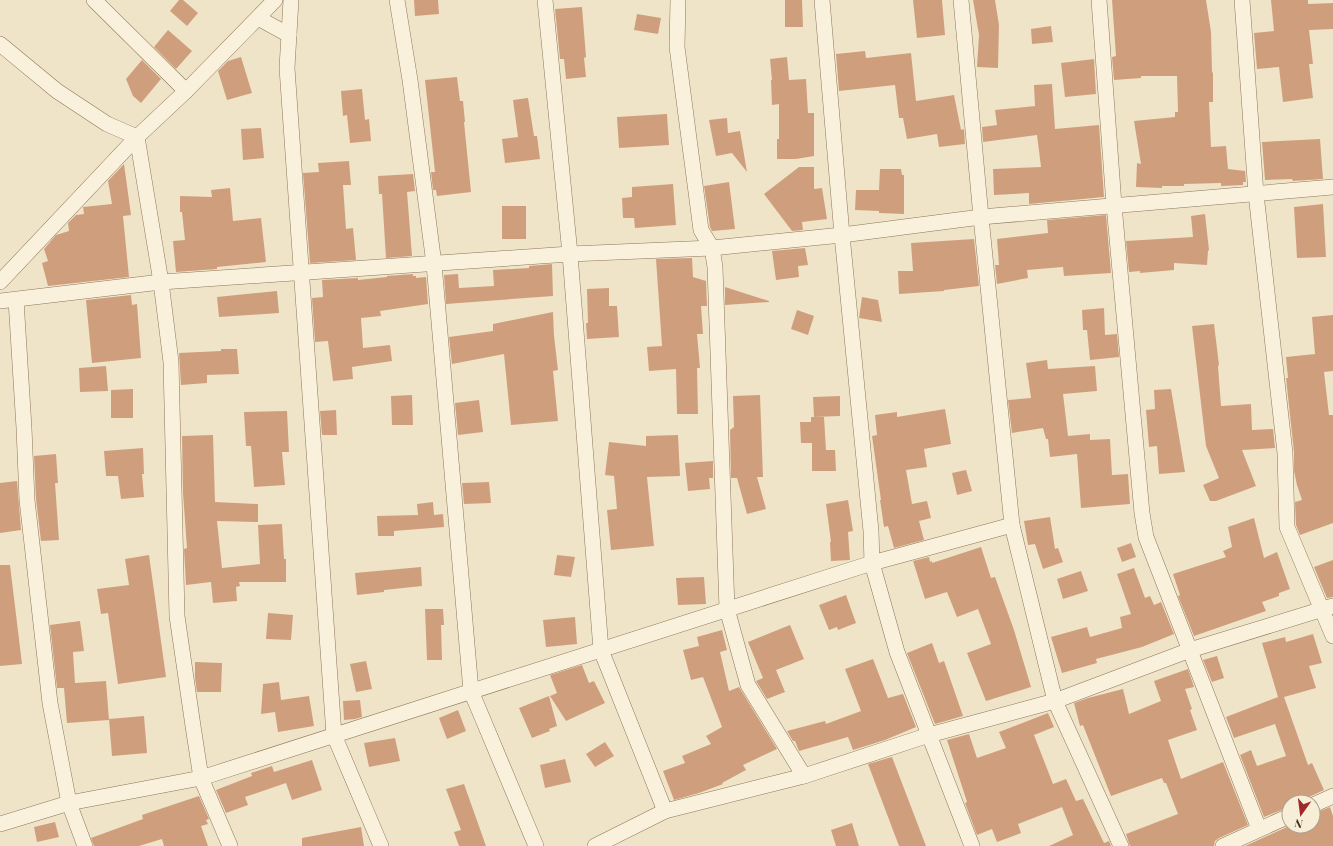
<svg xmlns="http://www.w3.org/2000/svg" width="1333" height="846" viewBox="0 0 1333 846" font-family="'Playfair Display',serif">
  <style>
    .building { fill: #cf9f7d }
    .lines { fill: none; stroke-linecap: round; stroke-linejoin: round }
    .street-casing { stroke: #8d765c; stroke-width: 16 }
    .street { stroke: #faf1dc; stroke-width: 15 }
  </style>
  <rect width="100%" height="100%" fill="#f0e4c8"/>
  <!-- building -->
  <g class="building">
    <polygon points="179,0 183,0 198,13 187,26 170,11"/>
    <polygon points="414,0 438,0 439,14 415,16"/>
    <polygon points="785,0 802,0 803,27 785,27"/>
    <polygon points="913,0 942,0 945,35 917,38"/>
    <polygon points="973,0 995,0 999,25 998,68 977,67 979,35"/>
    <polygon points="1112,0 1206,0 1211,32 1212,72 1213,73 1213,102 1209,102 1211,147 1226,146 1228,169 1245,171 1246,182 1243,182 1243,185 1221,186 1221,183 1184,184 1184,186 1162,186 1162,188 1136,187 1137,163 1141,164 1134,121 1175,117 1175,112 1178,112 1177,76 1141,76 1141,78 1114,80 1112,57 1116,56"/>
    <polygon points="1271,0 1308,0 1308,4 1333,3 1333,29 1309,30 1313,64 1309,64 1313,98 1283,102 1279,67 1257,69 1254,33 1274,31"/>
    <polygon points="582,7 586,57 584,58 586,77 566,79 564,59 560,59 555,9"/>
    <polygon points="637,14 661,18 658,34 634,30"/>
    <polygon points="1051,26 1053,42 1032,44 1031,29"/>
    <polygon points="168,30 192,51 176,69 154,47"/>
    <polygon points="865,51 866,58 911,53 916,101 954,95 961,130 964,129 965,144 939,147 937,134 907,139 903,118 899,118 895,85 839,91 836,54"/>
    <polygon points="241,57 252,93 227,100 218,71 228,61"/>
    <polygon points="787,57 789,80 806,79 808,113 814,113 814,156 796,159 777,159 777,139 779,139 779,104 772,105 771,80 772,80 770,59"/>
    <polygon points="1094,59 1096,94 1065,97 1061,63"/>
    <polygon points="142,60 161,79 141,103 133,96 126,79"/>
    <polygon points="457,77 460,101 463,101 465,122 464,122 471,192 437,196 436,190 433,190 431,172 435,172 425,80"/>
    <polygon points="1052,84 1055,129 1099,125 1104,197 1029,204 1029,193 994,195 993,169 1041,167 1037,135 983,142 982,127 997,125 995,110 1035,106 1034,85"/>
    <polygon points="362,89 365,120 369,119 371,141 350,143 347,115 343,116 341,91"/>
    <polygon points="528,98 534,136 537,136 540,159 505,163 502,139 518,137 513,100"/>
    <polygon points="667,114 669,145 619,148 617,117"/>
    <polygon points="727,118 728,133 740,131 747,172 732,153 716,156 709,120"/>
    <polygon points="261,128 264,158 243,160 241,129"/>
    <polygon points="1320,139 1323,179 1293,181 1292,179 1265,180 1262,142"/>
    <polygon points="349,161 351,185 343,185 346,229 353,228 356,260 310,263 303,173 319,172 318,163"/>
    <polygon points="124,164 131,215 123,216 129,277 48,286 42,263 48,261 44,249 56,235 69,231 68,223 76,215 84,214 83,207 112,204 108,181"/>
    <polygon points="799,167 814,167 814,189 822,188 827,219 802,222 803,230 792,231 764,194"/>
    <polygon points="880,169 901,169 902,175 904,175 904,214 879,213 879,211 855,210 856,190 879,190"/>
    <polygon points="413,174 415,191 407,192 412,256 386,258 382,194 379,194 378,176"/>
    <polygon points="729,182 735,229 712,231 710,227 704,186"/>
    <polygon points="673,184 676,225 635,228 634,218 623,218 622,198 632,197 632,187"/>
    <polygon points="230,188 233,221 261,218 266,262 217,267 217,269 176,272 173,241 185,240 182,212 180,212 180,196 212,197 211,190"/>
    <polygon points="1323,204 1326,257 1297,258 1294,207"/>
    <rect x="502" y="206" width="24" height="33"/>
    <polygon points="1205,214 1209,250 1208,251 1207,265 1174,263 1174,270 1140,273 1140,271 1129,272 1126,241 1193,237 1191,216"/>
    <polygon points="1106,215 1111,273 1064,276 1063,267 1027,270 1028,278 997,284 995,265 999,265 997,239 1048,233 1047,220"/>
    <polygon points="974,239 979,286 944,290 944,291 899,294 898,271 913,271 911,243"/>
    <polygon points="805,248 808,265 798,266 799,277 776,280 772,251"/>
    <polygon points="692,258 693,277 706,281 707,306 701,306 703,334 697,334 700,368 697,368 698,414 677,414 676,369 649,371 647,347 662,346 656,259"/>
    <polygon points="552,264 553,296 446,304 444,275 458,274 459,288 494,286 493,270 529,268 529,266"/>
    <polygon points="413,274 413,276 416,276 416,278 426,277 428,304 380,311 381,316 361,318 363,348 390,345 392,361 352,367 353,379 333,381 328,341 315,342 312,298 323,297 322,280 358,278 358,280 387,277 387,276"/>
    <polygon points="725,287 769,301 769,302 725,305"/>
    <polygon points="609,288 609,306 617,306 619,337 587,339 586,323 588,323 587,289"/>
    <polygon points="277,291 279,313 219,317 217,297"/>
    <polygon points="131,295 132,305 137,304 141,358 92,363 86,300"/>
    <polygon points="862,297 878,300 882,322 859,318"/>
    <polygon points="1104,308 1105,335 1117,334 1119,357 1090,360 1087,330 1083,330 1082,310"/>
    <polygon points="797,310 814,316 808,335 791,329"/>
    <polygon points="553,312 554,336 558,370 553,371 558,421 511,425 504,354 452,364 449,337 493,331 493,324"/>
    <polygon points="1333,315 1333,371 1324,372 1329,415 1333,415 1333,523 1300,535 1296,525 1295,502 1302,500 1297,485 1294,471 1294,452 1286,378 1288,378 1286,357 1315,354 1312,317"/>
    <polygon points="1214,324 1219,365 1218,366 1221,406 1251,404 1252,430 1273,429 1275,448 1242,450 1256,486 1216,501 1210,501 1203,485 1219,478 1206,446 1192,326"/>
    <polygon points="221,349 237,349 239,374 207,375 207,383 181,385 179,353 221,351"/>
    <polygon points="1047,360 1048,369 1095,366 1097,391 1063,394 1068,436 1090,434 1090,440 1110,439 1112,475 1128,474 1130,504 1081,508 1077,454 1050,457 1048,439 1046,439 1043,428 1012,433 1008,400 1031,398 1026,363"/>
    <polygon points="106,366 108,391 80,392 79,368"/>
    <polygon points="133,389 133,418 111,418 111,390"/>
    <polygon points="1171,389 1185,472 1159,474 1157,446 1149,447 1146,410 1155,409 1154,390"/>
    <polygon points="412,395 413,425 392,425 391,396"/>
    <polygon points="760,395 763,477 757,477 766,509 747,514 737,478 731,478 730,430 734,427 733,396"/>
    <polygon points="840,396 840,416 814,417 813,397"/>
    <polygon points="479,400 483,432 458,435 455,403"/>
    <polygon points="945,409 951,444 924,449 927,467 906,470 912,504 927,501 931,518 919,521 924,540 894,548 888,526 884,527 880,500 881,500 872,436 877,435 875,415 897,412 897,417"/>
    <polygon points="336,410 337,435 322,435 320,411"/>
    <polygon points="287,411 289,452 282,452 285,485 254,487 251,446 246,446 244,412"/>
    <polygon points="811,417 824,417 826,450 835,450 836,471 812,471 812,443 801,443 800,422 811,422"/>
    <polygon points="213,435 215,502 258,504 258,522 217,521 222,568 260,564 258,525 282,524 284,559 286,559 286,582 239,582 240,586 236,587 237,601 213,603 211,582 186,585 184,549 187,548 183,493 182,436"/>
    <polygon points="678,435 680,476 647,477 654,546 611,550 607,510 617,509 614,476 605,475 609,442 646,446 646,436"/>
    <polygon points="143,448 144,474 142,474 144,497 121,499 118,476 106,476 104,451"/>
    <polygon points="56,454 58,483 55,483 59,540 41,541 36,499 34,456"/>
    <polygon points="713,461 713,478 709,478 710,489 688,491 685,463"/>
    <polygon points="966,470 972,491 957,495 952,473"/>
    <polygon points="17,481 21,530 0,533 0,483"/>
    <polygon points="489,482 491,503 464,504 462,483"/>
    <polygon points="848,500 853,531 848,532 850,560 831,561 830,542 831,542 826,504"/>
    <polygon points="433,502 434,515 443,514 444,527 394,531 394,536 378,536 377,516 418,515 417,504"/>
    <polygon points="1050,517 1055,549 1058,548 1063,562 1043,569 1035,544 1028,545 1024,521"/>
    <polygon points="1254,518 1264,558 1277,552 1290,589 1279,593 1279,596 1262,602 1266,611 1194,636 1178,596 1180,595 1173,574 1226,557 1223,551 1232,547 1228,527"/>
    <polygon points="1131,543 1136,557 1122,562 1117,548"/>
    <polygon points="981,547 991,578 995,577 1014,630 1031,687 986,701 967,653 991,644 978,609 957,617 947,592 925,599 913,561 929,557 930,562 932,561 932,563"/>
    <polygon points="149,555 166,677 118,684 108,613 101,614 97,589 129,585 125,559"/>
    <polygon points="557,555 575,557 571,577 554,575"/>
    <polygon points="1333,560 1333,597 1327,598 1314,567"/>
    <polygon points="0,565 10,565 22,664 0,666"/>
    <polygon points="421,567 422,586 384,590 384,592 357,595 355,573"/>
    <polygon points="1134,568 1145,598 1150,596 1154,605 1161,602 1174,634 1142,647 1096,659 1097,663 1062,673 1051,637 1087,627 1090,637 1122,628 1120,617 1131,614 1117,574"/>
    <polygon points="1081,571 1088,591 1063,599 1057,579"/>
    <polygon points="704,577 706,604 678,605 676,578"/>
    <polygon points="846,595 856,623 838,630 837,627 829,630 819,605"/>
    <polygon points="425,609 443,609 444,625 441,625 442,660 427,660"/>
    <polygon points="268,613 293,615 291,640 266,639"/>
    <polygon points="575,617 577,644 546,647 543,620"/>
    <polygon points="80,621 84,651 73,652 75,683 106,681 109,720 67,723 64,688 57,688 50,625"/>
    <polygon points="790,625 804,659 776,670 785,692 767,699 756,681 763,678 748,642"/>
    <polygon points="722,630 727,650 720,652 729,691 739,687 777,749 743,765 746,770 722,783 723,784 699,793 674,800 663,771 685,763 682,756 711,744 706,736 722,727 703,677 691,680 683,650 699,646 697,637"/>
    <polygon points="1313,634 1322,663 1309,666 1316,688 1284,697 1308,765 1312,763 1324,790 1309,797 1305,802 1289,802 1289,807 1264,817 1240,755 1251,750 1257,766 1286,756 1275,724 1234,738 1226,717 1278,697 1262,643 1285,637 1286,642"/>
    <polygon points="932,643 939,663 944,661 963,716 935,724 907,653"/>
    <polygon points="1217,656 1224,678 1212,682 1203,660"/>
    <polygon points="873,659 888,698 903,694 916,727 885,740 853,750 848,737 799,751 795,741 793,741 787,731 825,721 826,724 861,711 845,669"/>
    <polygon points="366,661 372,689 356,692 350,664"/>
    <polygon points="195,662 222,663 221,692 197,692 195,678"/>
    <polygon points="582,665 589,683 594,681 605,703 566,721 550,696 557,693 550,675"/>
    <polygon points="1188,669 1194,687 1185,689 1192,709 1190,710 1197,730 1168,740 1181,779 1223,762 1248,825 1219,838 1215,841 1214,846 1130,846 1126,834 1178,814 1166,783 1164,783 1162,778 1111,796 1083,725 1080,726 1074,703 1088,698 1123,689 1129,714 1161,701 1154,681"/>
    <polygon points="279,682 281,700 309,696 314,726 278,732 275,712 261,714 263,684"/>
    <polygon points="549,696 557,726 549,729 550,731 532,738 519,708"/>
    <polygon points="360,700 362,717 355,719 344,720 343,701"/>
    <polygon points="458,710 466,731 447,739 439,718"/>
    <polygon points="1048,713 1054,727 1034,735 1053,784 1066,779 1076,801 1083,799 1104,843 1109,841 1111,846 1049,846 1073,835 1062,807 1018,824 1021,833 997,842 992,829 977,835 965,803 967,802 947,740 969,734 977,758 1006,748 999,732"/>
    <polygon points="144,716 147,753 112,756 109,719"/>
    <polygon points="395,738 400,761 369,767 364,743"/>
    <polygon points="605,742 614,756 595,767 586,754"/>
    <polygon points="892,757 926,846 899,846 868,764"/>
    <polygon points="565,759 571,782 545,788 540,765"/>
    <polygon points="312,760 322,790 292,800 286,783 245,797 248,805 226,813 216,790 252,776 251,773 272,766 274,772"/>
    <polygon points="464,784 486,846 459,846 454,832 461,830 446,789"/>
    <polygon points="199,796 209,819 206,820 208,824 201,826 208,846 164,846 162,839 139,846 94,846 91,838 143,819 142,815"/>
    <polygon points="1330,807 1333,816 1333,846 1245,846 1289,826 1313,826 1313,814"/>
    <polygon points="55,822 59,837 37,842 34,827"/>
    <polygon points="852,823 859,846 836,846 831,830"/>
    <polygon points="361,827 364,846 302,846 302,838"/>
  </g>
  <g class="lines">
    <defs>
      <g id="street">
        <polyline points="94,0 186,91"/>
        <polyline points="291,0 287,68 334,735 381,846"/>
        <polyline points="397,0 410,80 434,264 471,691 536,846"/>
        <polyline points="545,0 570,254 601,650 665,811"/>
        <polyline points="678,0 677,47 701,230 712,248 715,267 727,609 748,685 804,776"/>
        <polyline points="822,0 842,235 871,531 872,563 897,652 972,846"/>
        <polyline points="961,0 981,217 1012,525 1055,701 1121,846"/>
        <polyline points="1099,0 1114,205 1142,513 1146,537 1259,829"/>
        <polyline points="1242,0 1256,194 1285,453 1287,527 1333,636"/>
        <polyline points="258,18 289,35"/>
        <polyline points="0,44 57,91 107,124 137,137 161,282 171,362 177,616 193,726 201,778 230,846"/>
        <polyline points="0,282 137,137 186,91 275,0"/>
        <polyline points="16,300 24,428 27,500 50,703 69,803 85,846"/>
        <polyline points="0,301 161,282 570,254 712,248 842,235 981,217 1333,187"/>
        <polyline points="1313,805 1333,796"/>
        <polyline points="0,824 69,803 201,778 872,563 1012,525"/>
        <polyline points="595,846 665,811 804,776 929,735 1055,701 1190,650 1333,606"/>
        <polyline points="1223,846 1289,816"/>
      </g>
    </defs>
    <!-- street casing -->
    <use href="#street" class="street-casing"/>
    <!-- street -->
    <use href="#street" class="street"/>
  </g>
  <!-- north arrow -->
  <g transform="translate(1301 814) rotate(194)"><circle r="19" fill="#f7eed8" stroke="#ada18e"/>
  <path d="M0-3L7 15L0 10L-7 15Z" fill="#9e2a2b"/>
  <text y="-6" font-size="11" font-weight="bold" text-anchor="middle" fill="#3d2e20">N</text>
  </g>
</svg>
